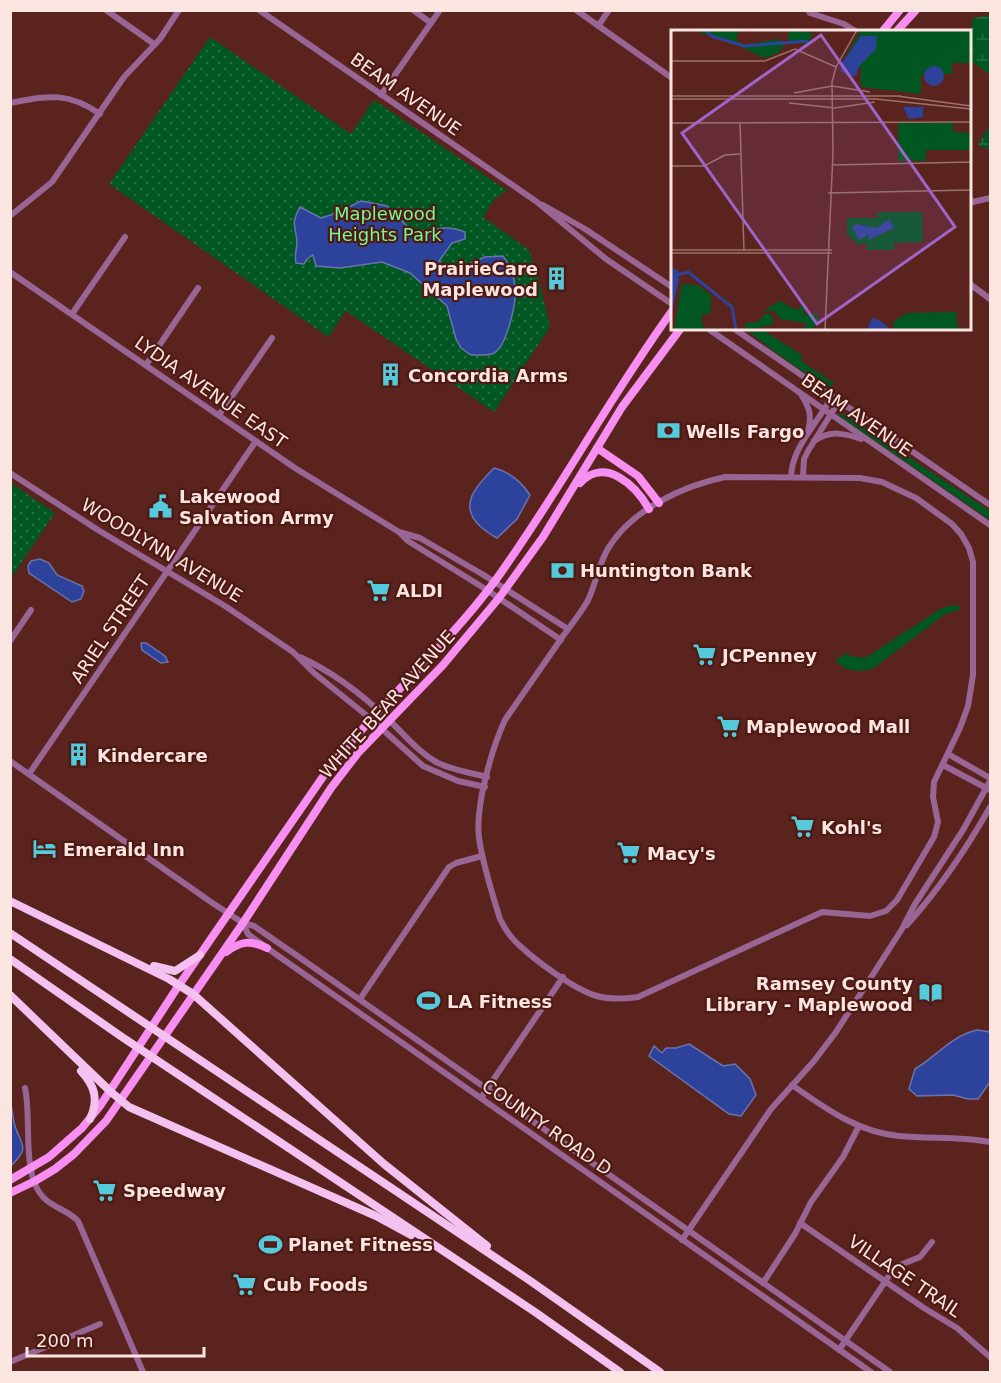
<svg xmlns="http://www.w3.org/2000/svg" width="1001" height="1383" viewBox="0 0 1001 1383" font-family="'DejaVu Sans',sans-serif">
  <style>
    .grass { fill: #005721 }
    .wetland { fill: url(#wetland-marsh) }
    .park { fill: url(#park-dots) }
    .water { fill: #2d429a; stroke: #6b73af; stroke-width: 1.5 }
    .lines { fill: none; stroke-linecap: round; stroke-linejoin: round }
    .minor { stroke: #986595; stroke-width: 6 }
    .major { stroke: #f78ef2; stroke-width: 8 }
    .highway { stroke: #f4c2f0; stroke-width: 8 }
    .labels { text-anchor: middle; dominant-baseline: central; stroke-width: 4.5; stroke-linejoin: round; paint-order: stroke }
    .street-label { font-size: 18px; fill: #fbe5e1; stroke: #4f1913 }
    .park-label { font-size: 18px; fill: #77f694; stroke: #4f1913 }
    .poi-label { font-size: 18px; font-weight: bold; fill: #fbe5e1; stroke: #4f1913; text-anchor: start }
    .inset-river { fill: none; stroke: #2d429a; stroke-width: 3 }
    .inset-road { fill: none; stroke: #9b716b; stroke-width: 1.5 }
    .view { fill: #a164c9; fill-opacity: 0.15; stroke: #a164c9; stroke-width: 3 }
    .inset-edge { fill: none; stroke: #fbe5e1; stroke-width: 3 }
  </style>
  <defs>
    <pattern id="wetland-marsh" width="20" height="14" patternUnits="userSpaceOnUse" patternTransform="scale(1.5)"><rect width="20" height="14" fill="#005721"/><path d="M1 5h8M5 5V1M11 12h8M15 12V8" fill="none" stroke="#266f41"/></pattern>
    <pattern id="park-dots" width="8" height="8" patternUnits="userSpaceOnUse" patternTransform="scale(1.5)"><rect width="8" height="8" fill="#005721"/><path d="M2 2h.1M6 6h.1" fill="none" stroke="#266f41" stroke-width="1.8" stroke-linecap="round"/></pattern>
  </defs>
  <rect width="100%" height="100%" fill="#5b231d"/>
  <!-- grass -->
  <g class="grass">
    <polygon points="745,329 761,329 803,356 800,360 834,383 830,387 826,388 779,355"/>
    <polygon points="842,413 990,511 990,520 843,419 838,414"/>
    <path d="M954,605L961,607L959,610L945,614L874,668C860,673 845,672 835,660L847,653L850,656L865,658L942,608Z"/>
  </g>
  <!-- wetland -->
  <g class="wetland">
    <polygon points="990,15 990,75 970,60 970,36 973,18"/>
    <polygon points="990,125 990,150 978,145"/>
  </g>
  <!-- park -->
  <g class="park">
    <path d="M210,37L351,134L374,100L508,191C495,194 490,207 483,217L529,250L538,277L550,327L494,412L346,311L328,337L109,184Z"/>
    <polygon points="11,483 55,513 11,578"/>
  </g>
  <!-- water -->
  <g class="water">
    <path d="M361,201L387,206L418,237C438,229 444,224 465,232V239L452,243L439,261L445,268L464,266L485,257L503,256C510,265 514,276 515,287C517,301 507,346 494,353C488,356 477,355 471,355L461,348L456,339L447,306L410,273L382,262L340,268L316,266L313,255L307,259L304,264L296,263C294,254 297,250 297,242C296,225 290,226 300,207L321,218L337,213Z"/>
    <path d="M494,468C510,472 521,481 530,495L517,519L497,538C491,535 487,532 481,527C457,506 476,486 494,468Z"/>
    <polygon points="40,559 49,563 57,575 82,586 84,591 81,599 72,602 29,573 28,566 31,561"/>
    <polygon points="141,643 146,643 165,656 168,662 161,663 142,650"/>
    <path d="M977,1030L990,1032V1082L978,1099H968L953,1095L917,1096L909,1089L915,1069C937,1056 951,1036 977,1030Z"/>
    <polygon points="689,1044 723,1066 735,1064 750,1079 756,1095 741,1116 729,1114 649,1056 654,1046 662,1053 666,1048 676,1048"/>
    <path d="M11,1105C13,1113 13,1122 16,1129C24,1149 28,1148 11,1166Z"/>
  </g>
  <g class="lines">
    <!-- minor -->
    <g class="minor">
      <polyline points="106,10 154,44"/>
      <polyline points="259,10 537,202 606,259 672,304"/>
      <polyline points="413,10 431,23"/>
      <polyline points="576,10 672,78"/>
      <polyline points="808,10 810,13 844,24 857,32"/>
      <polyline points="598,26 609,10"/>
      <polyline points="381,95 440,10"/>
      <path d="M10,103C48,96 67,91 100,114"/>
      <polyline points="970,199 973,202 990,198"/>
      <polyline points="543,205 585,229 672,287"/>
      <polyline points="10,216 52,182 124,77 160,39 179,10"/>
      <polyline points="10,272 295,468 399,532 408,541 487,590 561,640"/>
      <polyline points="970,284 990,299"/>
      <polyline points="72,314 125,237"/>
      <polyline points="707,328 990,525"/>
      <polyline points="733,328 990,505"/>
      <polyline points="146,365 198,288"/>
      <path d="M802,396C810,409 812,416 808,431"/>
      <polyline points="219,415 272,338"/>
      <path d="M814,441C830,430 844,433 861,439"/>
      <polyline points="10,473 98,530 225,606 293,652 314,673 371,719 423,766 458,781 485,787"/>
      <path d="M725,477L860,478L882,482L916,498L952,524L961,534L969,548L973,562V675L968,706L960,728L934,782L933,797L938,822L934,837L897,900L886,911L870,916L822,912L638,997C624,999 611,1000 597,996C575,990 536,961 519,945C511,938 505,929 500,919C492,893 483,865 479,838C475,806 492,748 505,720C524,692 544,664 563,636C571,625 580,614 587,602C596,585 598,564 609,547C633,509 683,486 725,477Z"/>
      <path d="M791,477C792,446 819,422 832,396"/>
      <polyline points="803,477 804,459 808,451 839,401"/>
      <polyline points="399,532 420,538 482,574 568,629"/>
      <polyline points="10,641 31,610"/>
      <path d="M300,657C333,672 364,696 390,721C405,735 419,753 438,763C453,770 471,773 487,777"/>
      <polyline points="948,754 990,778"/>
      <polyline points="10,761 211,902 243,923 254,926 299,957 890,1372"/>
      <polyline points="943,765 990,790"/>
      <polyline points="29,774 256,441"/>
      <polyline points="243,923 248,934 267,948 871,1372"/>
      <path d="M907,925C939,889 967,848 990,807"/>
      <polyline points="360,999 449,867 456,863 482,856"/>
      <path d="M792,1085C825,1108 857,1132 899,1136C929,1139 961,1136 990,1142"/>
      <path d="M25,1088C32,1118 21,1174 43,1197C53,1208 68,1210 78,1221L143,1372"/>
      <polyline points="481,1098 563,977"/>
      <polyline points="800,1223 924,1308 957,1328 990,1357"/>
      <polyline points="682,1240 771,1109 814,1061 836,1032 902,929 915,904 963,830 990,781"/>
      <polyline points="763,1283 795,1234 811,1202 843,1157 859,1126"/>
      <polyline points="839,1350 895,1267 920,1257 932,1242"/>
      <polyline points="10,1362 100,1324"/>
    </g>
    <!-- major -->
    <g class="major">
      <polyline points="882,32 900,10"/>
      <polyline points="896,32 916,10"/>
      <polyline points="597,448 638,476 659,503"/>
      <path d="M580,483C605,456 636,486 649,509"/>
      <path d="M226,952C241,941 250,940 267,948"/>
      <path d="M10,1180L49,1157L82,1128L100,1106L179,985L329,768C381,703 445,648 495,581C558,494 609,398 672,311"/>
      <polyline points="10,1193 35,1181 55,1169 74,1154 106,1121 243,923 331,788 358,753 443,665 499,598 543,537 622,407 681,328"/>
    </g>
    <!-- highway -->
    <g class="highway">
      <polyline points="10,901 169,979 193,994 384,1164 487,1246"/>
      <polyline points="10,933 529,1280 660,1372"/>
      <polyline points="10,959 122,1037 535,1312 620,1372"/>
      <polyline points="154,966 175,971 200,955"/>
      <polyline points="10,995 111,1092 129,1107 376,1216 411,1235"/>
      <path d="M81,1071C95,1086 99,1100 90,1119"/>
    </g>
  </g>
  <!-- icons -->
  <defs>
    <symbol id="building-bare" viewBox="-9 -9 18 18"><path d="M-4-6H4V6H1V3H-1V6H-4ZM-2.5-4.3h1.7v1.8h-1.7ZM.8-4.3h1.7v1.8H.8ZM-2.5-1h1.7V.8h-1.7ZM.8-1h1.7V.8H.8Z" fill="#54cadc" stroke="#4f1913" stroke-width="2.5" paint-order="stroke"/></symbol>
    <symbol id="bank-bare" viewBox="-9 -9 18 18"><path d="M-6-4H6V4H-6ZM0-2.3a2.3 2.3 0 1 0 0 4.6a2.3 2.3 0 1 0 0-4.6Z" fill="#54cadc" stroke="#4f1913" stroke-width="2.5" paint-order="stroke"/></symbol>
    <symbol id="civic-bare" viewBox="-9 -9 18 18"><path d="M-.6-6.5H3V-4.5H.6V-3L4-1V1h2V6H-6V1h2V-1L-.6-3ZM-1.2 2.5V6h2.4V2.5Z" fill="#54cadc" stroke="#4f1913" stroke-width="2.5" paint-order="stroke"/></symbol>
    <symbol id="supermarket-bare" viewBox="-9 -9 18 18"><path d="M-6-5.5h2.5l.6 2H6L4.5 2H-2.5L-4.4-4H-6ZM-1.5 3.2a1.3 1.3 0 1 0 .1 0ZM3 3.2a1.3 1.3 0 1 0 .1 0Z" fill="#54cadc" stroke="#4f1913" stroke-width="2.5" paint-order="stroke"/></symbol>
    <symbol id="hotel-bare" viewBox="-9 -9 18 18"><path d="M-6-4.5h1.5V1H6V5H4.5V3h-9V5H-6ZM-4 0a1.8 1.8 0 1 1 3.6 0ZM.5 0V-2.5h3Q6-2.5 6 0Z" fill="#54cadc" stroke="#4f1913" stroke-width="2.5" paint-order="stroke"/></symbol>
    <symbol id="library-bare" viewBox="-9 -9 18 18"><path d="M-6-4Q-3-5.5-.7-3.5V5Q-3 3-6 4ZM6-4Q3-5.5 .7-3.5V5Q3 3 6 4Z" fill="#54cadc" stroke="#4f1913" stroke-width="2.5" paint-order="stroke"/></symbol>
    <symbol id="stadium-bare" viewBox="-9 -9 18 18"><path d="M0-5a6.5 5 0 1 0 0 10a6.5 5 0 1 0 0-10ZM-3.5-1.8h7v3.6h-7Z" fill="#54cadc" stroke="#4f1913" stroke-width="2.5" paint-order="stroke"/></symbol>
  </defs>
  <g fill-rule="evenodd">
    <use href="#building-bare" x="540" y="262" width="33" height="33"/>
    <use href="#building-bare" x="374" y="358" width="33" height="33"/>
    <use href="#bank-bare" x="652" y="414" width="33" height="33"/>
    <use href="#civic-bare" x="144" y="490" width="33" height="33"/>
    <use href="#bank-bare" x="546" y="554" width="33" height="33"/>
    <use href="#supermarket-bare" x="362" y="574" width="33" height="33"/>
    <use href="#supermarket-bare" x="688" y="638" width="33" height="33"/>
    <use href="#supermarket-bare" x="712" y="710" width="33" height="33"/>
    <use href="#building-bare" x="62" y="738" width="33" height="33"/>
    <use href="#supermarket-bare" x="786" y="810" width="33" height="33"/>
    <use href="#hotel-bare" x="28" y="832" width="33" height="33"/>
    <use href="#supermarket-bare" x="612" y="836" width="33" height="33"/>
    <use href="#library-bare" x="914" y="976" width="33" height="33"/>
    <use href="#stadium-bare" x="412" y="984" width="33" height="33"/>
    <use href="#supermarket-bare" x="88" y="1174" width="33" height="33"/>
    <use href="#stadium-bare" x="254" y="1228" width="33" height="33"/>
    <use href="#supermarket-bare" x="228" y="1268" width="33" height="33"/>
  </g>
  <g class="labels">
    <!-- street labels -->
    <g class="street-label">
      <text transform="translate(406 94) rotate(35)">BEAM AVENUE</text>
      <text transform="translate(211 392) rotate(35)">LYDIA AVENUE EAST</text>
      <text transform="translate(857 415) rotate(35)">BEAM AVENUE</text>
      <text transform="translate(162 550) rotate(31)">WOODLYNN AVENUE</text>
      <text transform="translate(110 629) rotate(-56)">ARIEL STREET</text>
      <text transform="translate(387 704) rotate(-48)">WHITE BEAR AVENUE</text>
      <text transform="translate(547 1127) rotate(35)">COUNTY ROAD D</text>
      <text transform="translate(905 1276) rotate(34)">VILLAGE TRAIL</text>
    </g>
    <!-- park labels -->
    <g class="park-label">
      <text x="385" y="213">Maplewood<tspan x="385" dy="21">Heights Park</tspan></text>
    </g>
    <!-- poi labels -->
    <g class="poi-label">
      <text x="538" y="268" text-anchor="end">PrairieCare<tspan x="538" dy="21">Maplewood</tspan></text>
      <text x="408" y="375">Concordia Arms</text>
      <text x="686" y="431">Wells Fargo</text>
      <text x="179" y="496">Lakewood<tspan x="179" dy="21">Salvation Army</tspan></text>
      <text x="580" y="570">Huntington Bank</text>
      <text x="396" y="590">ALDI</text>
      <text x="722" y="655">JCPenney</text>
      <text x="746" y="726">Maplewood Mall</text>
      <text x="97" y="755">Kindercare</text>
      <text x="821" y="827">Kohl's</text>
      <text x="63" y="849">Emerald Inn</text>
      <text x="647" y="853">Macy's</text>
      <text x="913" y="983" text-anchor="end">Ramsey County<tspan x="913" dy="21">Library - Maplewood</tspan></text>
      <text x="447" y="1001">LA Fitness</text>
      <text x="123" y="1190">Speedway</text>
      <text x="288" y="1244">Planet Fitness</text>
      <text x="263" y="1284">Cub Foods</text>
    </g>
  </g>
  <!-- overview -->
  <g transform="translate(671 30)">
    <rect width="300" height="300" fill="#5b231d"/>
    <path d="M21,0H68L65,10L73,15L107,9L114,14L107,23L93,28L62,13ZM118,0L142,3L137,15L117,11ZM109,271L126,280L135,272L132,284L145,283L148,289L143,298L146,300H133L134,293L109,289L104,281H92ZM93,284H101L102,295L74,300L75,293L87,292Z" fill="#005721"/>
    <path d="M190,0H300V33H281V44H250V64L190,57V38L169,37ZM227,93H282V102L300,103V120H255V131H227ZM206,182H251L252,212L223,213V220H195L196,214H187L176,205V188H206ZM11,254L27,255L40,265V283L31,285V295L36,300H3ZM285,282L286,296L292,300H222L223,291L236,283Z" fill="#005721"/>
    <path d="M190,6H206L205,19L188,36L185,46H178L170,41V34ZM253 46a10 10 0 1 1 20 0a10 10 0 1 1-20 0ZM232,77H252V87L238,89ZM218,189L223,198L197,210L198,204L189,210L181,198L185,194L206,198ZM0,238L7,240L8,250L0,284ZM201,288L208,290L221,300H196Z" fill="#2d429a"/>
    <path class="inset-river" d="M35,0L40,6L73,16L137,11M6,245L17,242L61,277L65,300"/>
    <path class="inset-road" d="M0,31H94L124,19L165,37M123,63L161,56L199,62M0,66H230M226,66L300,76M0,69H205L300,79M118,73L164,78L204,72M0,93L300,92M69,93L73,221M161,135L300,132M0,136H33L54,125L69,124M157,163L300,160M0,220H161M0,223H161M154,300L162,123L161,52L165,37L186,0"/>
    <path class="view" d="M150,5L284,197L146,294L11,103Z"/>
    <rect width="300" height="300" class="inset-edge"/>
  </g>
  <!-- border -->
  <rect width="1001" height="1383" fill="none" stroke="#fbe5e1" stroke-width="24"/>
  <!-- scale -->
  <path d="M27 1347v9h177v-9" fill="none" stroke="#fbe5e1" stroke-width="3"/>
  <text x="36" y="1347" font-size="18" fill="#fbe5e1" stroke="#4f1913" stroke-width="4.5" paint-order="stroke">200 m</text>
</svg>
